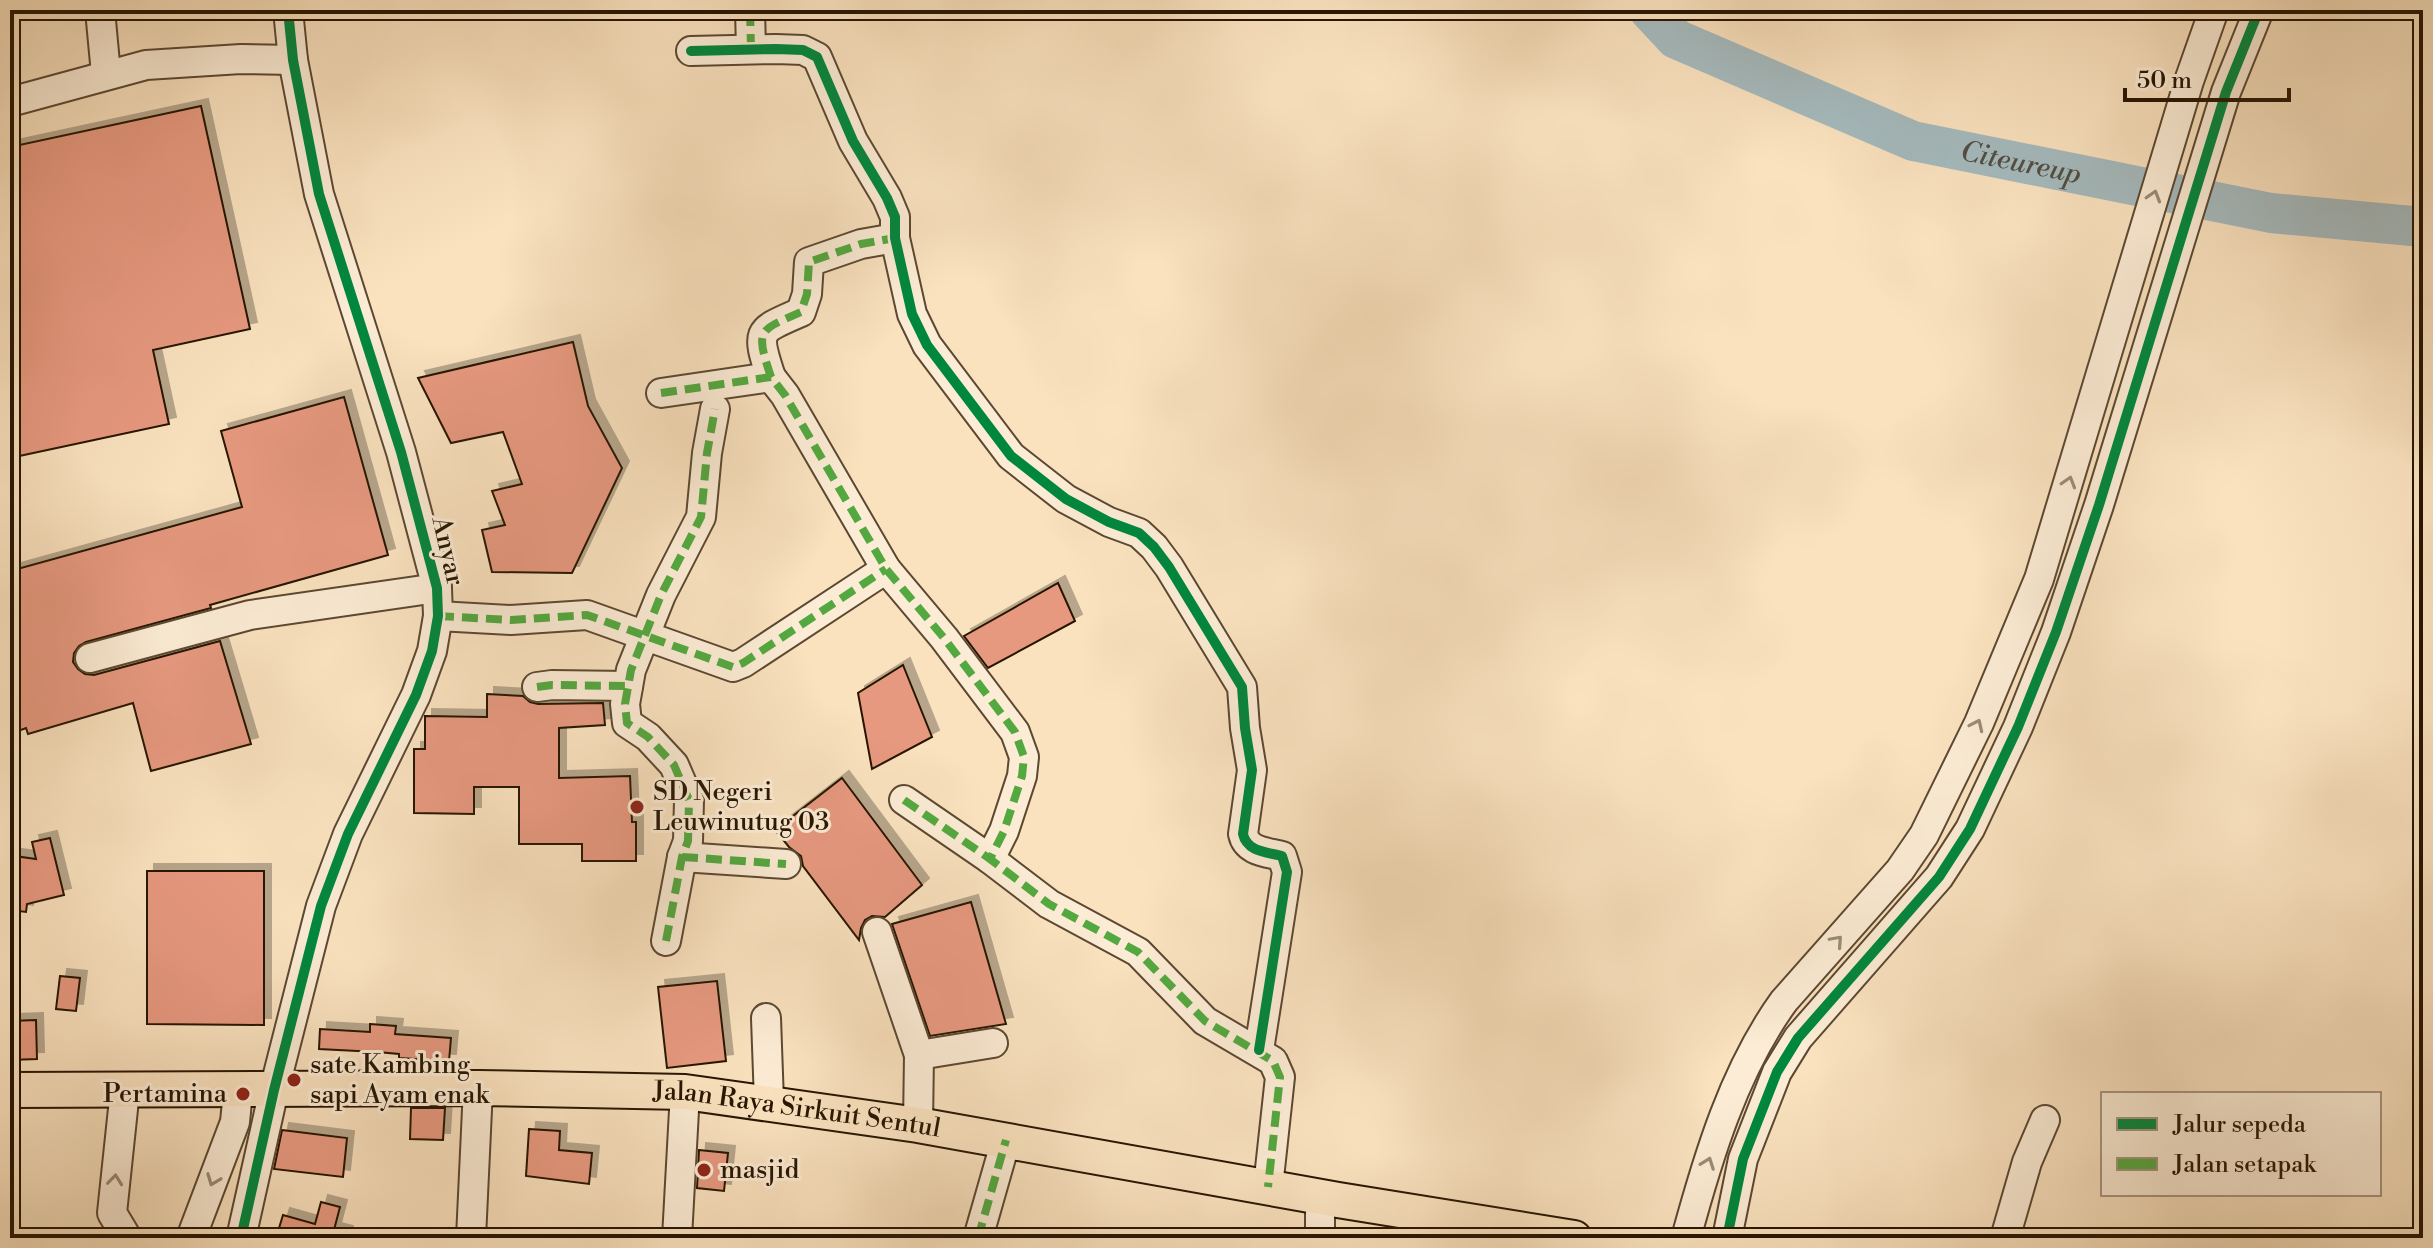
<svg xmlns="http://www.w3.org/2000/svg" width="2433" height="1248" viewBox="0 0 2433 1248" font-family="'Libre Bodoni',serif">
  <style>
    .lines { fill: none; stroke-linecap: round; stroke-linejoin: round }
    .river { stroke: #a5babe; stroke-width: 40 }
    .building { fill: #e79980; stroke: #271502; stroke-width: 2; filter: url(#shadow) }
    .minor-casing { stroke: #5c4831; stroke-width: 32 }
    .major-casing { stroke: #271502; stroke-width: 38 }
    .minor { stroke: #fcecd5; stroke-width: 28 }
    .major { stroke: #fae2bf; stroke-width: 34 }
    .quiet { stroke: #53a940; stroke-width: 8; stroke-dasharray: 16 8; stroke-linecap: butt }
    .cycleway-casing { stroke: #fcecd5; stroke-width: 15 }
    .cycleway { stroke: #00873e; stroke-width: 10 }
    .oneway { stroke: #9c8b76 }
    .poi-dot { fill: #8f2418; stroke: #fcecd5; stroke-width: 3 }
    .labels { text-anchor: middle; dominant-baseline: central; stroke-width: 6; stroke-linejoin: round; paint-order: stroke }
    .street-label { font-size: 26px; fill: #271502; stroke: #fcecd5 }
    .poi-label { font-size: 26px; fill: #271502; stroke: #fcecd5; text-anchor: start }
    .water-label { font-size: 28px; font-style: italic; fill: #534f44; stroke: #fcecd5 }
  </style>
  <defs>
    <filter id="shadow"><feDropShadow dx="7" dy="-7" stdDeviation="0" flood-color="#0004"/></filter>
  </defs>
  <rect width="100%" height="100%" fill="#fae2bf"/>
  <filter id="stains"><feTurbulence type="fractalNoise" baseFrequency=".0025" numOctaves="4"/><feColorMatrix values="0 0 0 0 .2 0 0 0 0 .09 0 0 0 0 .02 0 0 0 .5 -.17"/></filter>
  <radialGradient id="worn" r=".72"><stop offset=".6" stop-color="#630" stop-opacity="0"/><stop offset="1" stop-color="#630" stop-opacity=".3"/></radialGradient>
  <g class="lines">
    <!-- river -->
    <path class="river" id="s1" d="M1649,10L1676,39L1913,141L2271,213L2423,227"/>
  </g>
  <!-- building -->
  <g class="building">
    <polygon points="201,106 250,329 153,350 169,424 10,458 10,147"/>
    <polygon points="573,342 588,406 622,468 572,573 492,572 482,530 505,525 492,491 522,484 503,432 451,443 418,378"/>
    <polygon points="344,397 388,555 210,605 211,608 86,642 79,646 74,653 73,662 78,669 85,674 94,675 220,641 251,744 151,771 133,703 28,734 26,728 10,734 10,700 17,697 10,673 10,571 242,507 221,431"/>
    <polygon points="1058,583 1075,621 988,668 964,636"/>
    <polygon points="903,665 932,737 872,769 858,693"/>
    <polygon points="487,694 523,696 530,702 538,704 603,703 605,725 559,728 559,778 630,776 632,822 636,822 636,861 582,861 582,844 519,844 519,787 474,787 474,814 414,813 414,749 425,749 425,716 487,717"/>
    <polygon points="842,778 922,885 885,917 872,916 865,920 861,928 859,940 803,866 801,856 789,847 775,830"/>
    <polygon points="50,838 64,895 27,904 26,912 10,910 14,856 36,859 32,842"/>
    <polygon points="147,871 264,871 264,1025 147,1024"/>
    <polygon points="971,902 1006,1024 930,1036 892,924"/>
    <polygon points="60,976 80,978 76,1011 56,1009"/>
    <polygon points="717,981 726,1061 667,1068 658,987"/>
    <polygon points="36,1020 37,1059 10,1060 10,1021"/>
    <polygon points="370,1024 396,1026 395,1034 451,1038 449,1061 399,1058 399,1054 377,1052 319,1049 320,1029 370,1032"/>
    <polygon points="411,1108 445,1108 443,1140 410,1139"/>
    <polygon points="529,1129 560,1131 559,1150 592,1153 589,1184 526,1176"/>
    <polygon points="282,1130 347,1138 343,1177 274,1169"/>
    <polygon points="699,1150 728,1153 724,1191 697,1188"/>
    <polygon points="321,1202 340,1207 334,1230 346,1233 346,1238 276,1238 283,1215 315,1224"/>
  </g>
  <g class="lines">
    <defs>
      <g id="minor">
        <polyline points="100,10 106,74"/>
        <polyline points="750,10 751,49"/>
        <path d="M691,51L776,49L803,50L817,57L853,141L887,198L895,217V238L912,314L927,345L1011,456L1066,499L1109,522L1139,533L1154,547L1169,567L1242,687L1245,728L1252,770L1243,834C1247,852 1267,852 1282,856L1287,872L1259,1050"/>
        <polyline points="10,102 146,65 241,59 293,60"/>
        <path d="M771,377C755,329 758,331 801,312L807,294L809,262L861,244L895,238"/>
        <polyline points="661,393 771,377 785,395 886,569 944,638 1015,732 1024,757 1022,776 1004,831 990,859 1049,904 1138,952 1205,1021 1273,1061 1280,1077 1268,1187"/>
        <polyline points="438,616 511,620 587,615 733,667 743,663 886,569"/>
        <polyline points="90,658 250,615 437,588"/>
        <polyline points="537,687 552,685 628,686"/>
        <polyline points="904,800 990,859"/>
        <polyline points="682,857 786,864"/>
        <polyline points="877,932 919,1055 918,1125"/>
        <polyline points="666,941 682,857 688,841 689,800 674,765 648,737 627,723 625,704 631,670 661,595 701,517 707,453 715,409"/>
        <polyline points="766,1018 769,1102"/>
        <polyline points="919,1055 993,1043"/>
        <polyline points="125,1090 112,1213 127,1238"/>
        <polyline points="191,1238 235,1122 238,1091"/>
        <polyline points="241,1238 274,1090 321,906 348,834 416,695 432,651 438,616 437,588 401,452 319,194 293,60 288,10"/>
        <polyline points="471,1238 478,1088"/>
        <polyline points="677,1238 685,1092"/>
        <polyline points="978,1238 1006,1140"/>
        <polyline points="1320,1238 1320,1196"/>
        <path d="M1686,1238C1708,1157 1734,1070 1784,1001L1900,870L1924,835L1979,723L2039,579L2189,81L2214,10"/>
        <polyline points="1727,1238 1743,1159 1777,1072 1798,1038 1939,877 1970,829 2018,727 2056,632 2099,505 2226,92 2259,10"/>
        <polyline points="2005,1238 2027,1162 2045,1120"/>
      </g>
      <g id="major">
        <path id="s2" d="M10,1090L478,1088L685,1092L918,1125L1338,1200L1574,1238"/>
      </g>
    </defs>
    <!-- minor casing -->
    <use href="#minor" class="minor-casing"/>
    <!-- major casing -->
    <use href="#major" class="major-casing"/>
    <!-- minor -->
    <use href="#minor" class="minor"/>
    <!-- major -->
    <use href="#major" class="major"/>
    <!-- quiet -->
    <g class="quiet">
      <polyline points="750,10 751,49"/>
      <path d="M771,377C755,329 758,331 801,312L807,294L809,262L861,244L895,238"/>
      <polyline points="661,393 771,377 785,395 886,569 944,638 1015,732 1024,757 1022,776 1004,831 990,859 1049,904 1138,952 1205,1021 1273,1061 1280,1077 1268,1187"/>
      <polyline points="438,616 511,620 587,615 733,667 743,663 886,569"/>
      <polyline points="537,687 552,685 628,686"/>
      <polyline points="904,800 990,859"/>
      <polyline points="682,857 786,864"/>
      <polyline points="666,941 682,857 688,841 689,800 674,765 648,737 627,723 625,704 631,670 661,595 701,517 707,453 715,409"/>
      <polyline points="978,1238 1006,1140"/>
    </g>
    <defs>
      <g id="cycleway">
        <path d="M691,51L776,49L803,50L817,57L853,141L887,198L895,217V238L912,314L927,345L1011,456L1066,499L1109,522L1139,533L1154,547L1169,567L1242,687L1245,728L1252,770L1243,834C1247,852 1267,852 1282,856L1287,872L1259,1050"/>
        <polyline points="241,1238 274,1090 321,906 348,834 416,695 432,651 438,616 437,588 401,452 319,194 293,60 288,10"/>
        <polyline points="1727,1238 1743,1159 1777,1072 1798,1038 1939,877 1970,829 2018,727 2056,632 2099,505 2226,92 2259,10"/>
      </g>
    </defs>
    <!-- cycleway casing -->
    <use href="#cycleway" class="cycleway-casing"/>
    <!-- cycleway -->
    <use href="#cycleway" class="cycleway"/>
  </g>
  <!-- one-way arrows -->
  <defs><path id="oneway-chevron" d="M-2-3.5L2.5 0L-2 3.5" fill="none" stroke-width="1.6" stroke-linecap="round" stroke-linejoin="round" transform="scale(2)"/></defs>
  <g class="oneway">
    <use href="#oneway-chevron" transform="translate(2154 196) rotate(-73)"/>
    <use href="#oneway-chevron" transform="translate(2069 482) rotate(-73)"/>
    <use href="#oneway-chevron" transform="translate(1977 725) rotate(-65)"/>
    <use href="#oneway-chevron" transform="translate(1837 941) rotate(-48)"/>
    <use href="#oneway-chevron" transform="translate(1708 1163) rotate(-70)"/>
    <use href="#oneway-chevron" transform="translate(115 1180) rotate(-84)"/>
    <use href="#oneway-chevron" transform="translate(213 1180) rotate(111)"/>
  </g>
  <!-- markers -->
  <g class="poi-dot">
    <circle cx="637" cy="807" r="8"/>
    <circle cx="294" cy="1080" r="8"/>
    <circle cx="243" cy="1094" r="8"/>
    <circle cx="704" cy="1170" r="8"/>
  </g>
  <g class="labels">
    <!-- street labels -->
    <g class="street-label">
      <text transform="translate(448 551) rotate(77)">Anyar</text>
      <text stroke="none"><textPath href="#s2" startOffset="788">Jalan Raya Sirkuit Sentul</textPath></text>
    </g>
    <!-- poi labels -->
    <g class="poi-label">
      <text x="653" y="792">SD Negeri<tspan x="653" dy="30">Leuwinutug 03</tspan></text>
      <text x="310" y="1065">sate Kambing<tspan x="310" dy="30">sapi Ayam enak</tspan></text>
      <text x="227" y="1094" text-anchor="end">Pertamina</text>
      <text x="720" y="1170">masjid</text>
    </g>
    <!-- water labels -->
    <g class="water-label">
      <text stroke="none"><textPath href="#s1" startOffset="408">Citeureup</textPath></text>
    </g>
  </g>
  <!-- margin -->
  <rect width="2433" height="1248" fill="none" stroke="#fae2bf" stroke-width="40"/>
  <rect x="12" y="12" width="2409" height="1224" fill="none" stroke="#271502" stroke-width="4"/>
  <rect x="20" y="20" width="2393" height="1208" fill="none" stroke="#271502" stroke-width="2"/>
  <!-- legend -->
  <rect x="2101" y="1092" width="280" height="104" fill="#fcecd5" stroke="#a79681" stroke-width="2"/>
  <rect x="2117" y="1118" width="40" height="12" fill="#00873e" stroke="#a79681" stroke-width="2"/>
  <text x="2173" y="1132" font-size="24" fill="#271502">Jalur sepeda</text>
  <rect x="2117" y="1158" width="40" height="12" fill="#53a940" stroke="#a79681" stroke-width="2"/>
  <text x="2173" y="1172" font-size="24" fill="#271502">Jalan setapak</text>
  <!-- scale -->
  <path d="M2125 88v12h164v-12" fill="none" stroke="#271502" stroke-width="4"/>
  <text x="2137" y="88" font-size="24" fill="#271502" stroke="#fcecd5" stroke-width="6" paint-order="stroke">50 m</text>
  <rect width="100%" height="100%" filter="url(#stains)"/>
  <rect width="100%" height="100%" fill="url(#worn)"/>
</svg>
